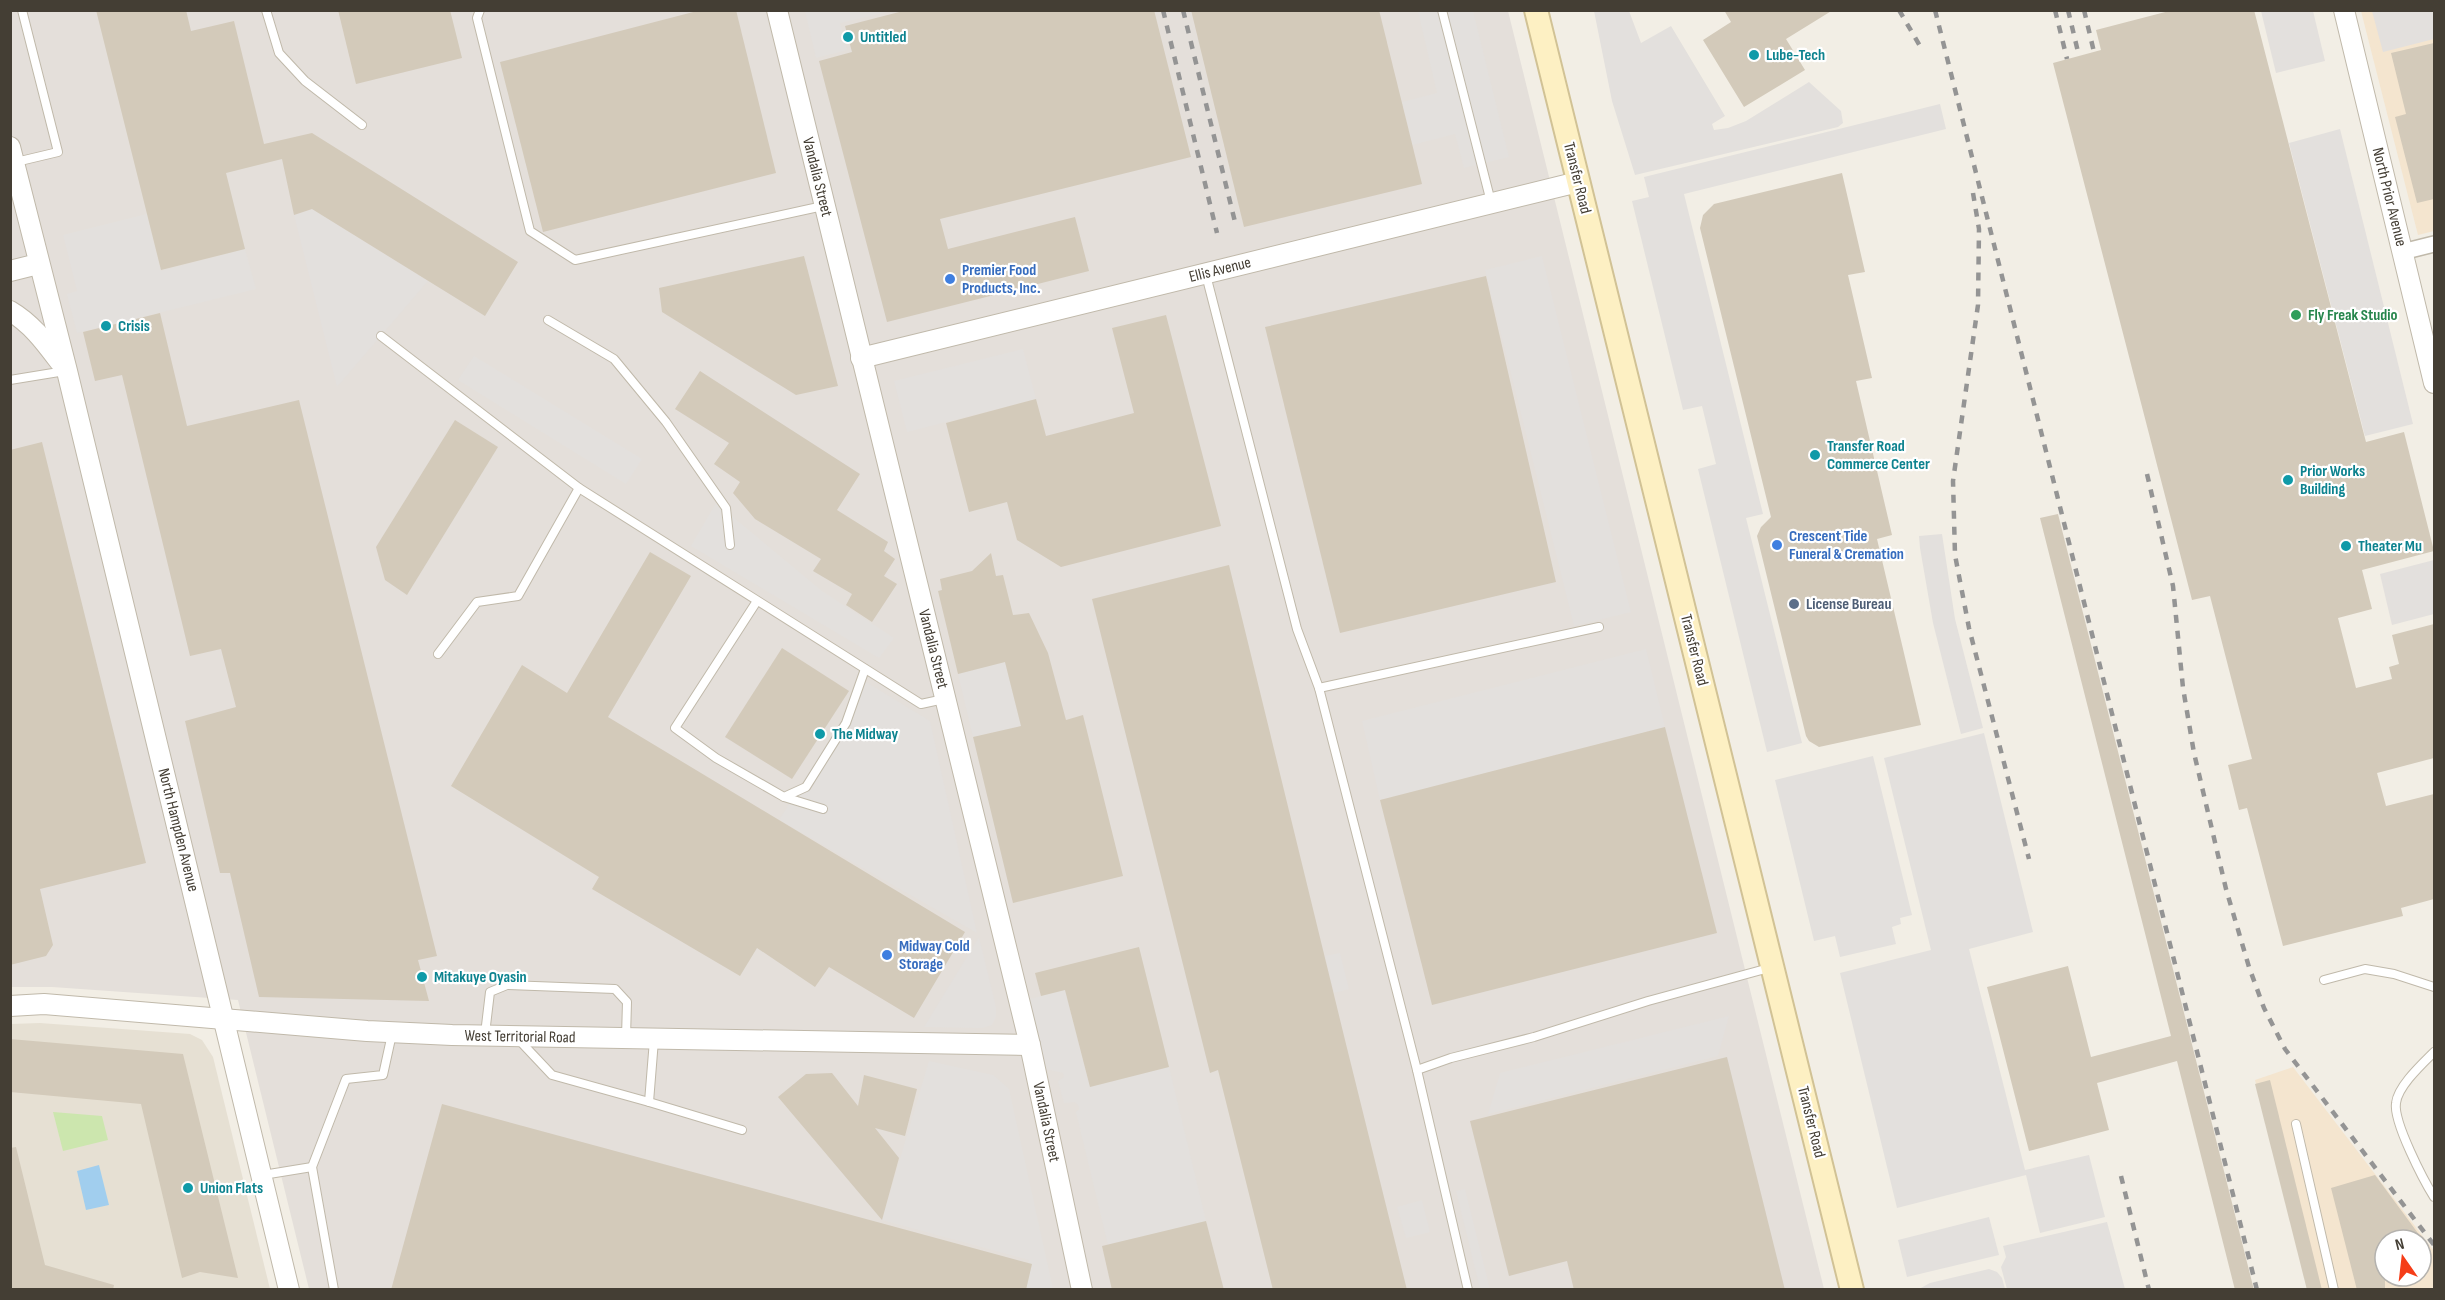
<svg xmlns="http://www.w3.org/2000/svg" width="2445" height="1300" viewBox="0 0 2445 1300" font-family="'Sofia Sans Condensed',sans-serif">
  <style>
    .residential { fill: #e6e0d3 }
    .commercial { fill: #f4e5cf; fill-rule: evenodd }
    .industrial { fill: #e4dfda }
    .green { fill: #cce6ae }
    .parking { fill: #e3e0dd }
    .water { fill: #a1ceee }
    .building { fill: #d3caba }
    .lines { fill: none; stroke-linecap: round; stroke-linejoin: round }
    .service-casing { stroke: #c0b9aa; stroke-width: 10 }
    .minor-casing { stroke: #c0b9aa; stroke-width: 18 }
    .tertiary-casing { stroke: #c0b9aa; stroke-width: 22 }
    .secondary-casing { stroke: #d1c295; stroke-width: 26 }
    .service { stroke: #fff; stroke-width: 8 }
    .minor { stroke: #fff; stroke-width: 15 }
    .tertiary { stroke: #fff; stroke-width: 20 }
    .secondary { stroke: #fdf0c3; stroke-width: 22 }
    .rail { stroke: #949494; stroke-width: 4.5; stroke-dasharray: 8 8; stroke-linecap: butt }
    .culture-dot { fill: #0f9aa8; stroke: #fff; stroke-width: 2 }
    .shop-dot { fill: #3f7fe0; stroke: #fff; stroke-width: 2 }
    .leisure-dot { fill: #2e9e5b; stroke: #fff; stroke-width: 2 }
    .service-dot { fill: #5c6f8a; stroke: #fff; stroke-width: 2 }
    .labels { text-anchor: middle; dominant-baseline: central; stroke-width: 4.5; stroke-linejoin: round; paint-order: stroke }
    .culture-label { font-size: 16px; font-weight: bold; fill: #0d838f; stroke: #fff; text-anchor: start }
    .street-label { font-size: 16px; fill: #443e34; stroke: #fff }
    .shop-label { font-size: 16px; font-weight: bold; fill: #366cbe; stroke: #fff; text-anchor: start }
    .leisure-label { font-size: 16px; font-weight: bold; fill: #27864d; stroke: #fff; text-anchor: start }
    .service-label { font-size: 16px; font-weight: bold; fill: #4e5e75; stroke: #fff; text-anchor: start }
  </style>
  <rect width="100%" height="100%" fill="#f2eee5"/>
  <!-- residential -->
  <polygon class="residential" points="40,1023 190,1034 202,1040 213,1057 270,1289 11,1290 11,1024"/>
  <!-- commercial -->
  <g class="commercial">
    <polygon points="2361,11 2434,11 2434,231 2418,235"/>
    <path d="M2293,1067L2434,1251V1289H2309L2255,1080ZM2385,1240H2421V1276H2385Z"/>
  </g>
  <!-- industrial -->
  <polygon class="industrial" points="11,11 1508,11 1824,1289 309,1289 238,1000 52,987 11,987"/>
  <!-- green -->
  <polygon class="green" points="53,1112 102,1116 108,1140 63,1151"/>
  <!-- parking -->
  <g class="parking">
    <polygon points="805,11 805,10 892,11 840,23 847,50 816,58"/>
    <polygon points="1418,11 1473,11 1509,157 1464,168 1455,134 1412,145 1402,102 1437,93"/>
    <polygon points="1594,11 1629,11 1641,43 1671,26 1725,116 1712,124 1714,130 1728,128 1746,121 1809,82 1841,111 1843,123 1838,127 1635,175 1612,101"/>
    <polygon points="2261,11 2313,11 2325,61 2276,73"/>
    <polygon points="2372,11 2434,11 2434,39 2383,52"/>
    <polygon points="1940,104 1946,129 1684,194 1763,514 1746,518 1802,743 1767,752 1698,469 1716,464 1702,406 1683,410 1632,201 1649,197 1644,177"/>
    <polygon points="2340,129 2413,424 2365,436 2289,143"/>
    <polygon points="312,209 428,281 337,387 294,215"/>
    <polygon points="147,214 161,271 245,249 256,289 77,333 67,294 77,291 63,235"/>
    <polygon points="1542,256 1631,612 1574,626 1485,270"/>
    <polygon points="1023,349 1036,399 907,432 894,381"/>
    <polygon points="474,356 642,459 626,484 458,380"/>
    <polygon points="716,503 822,591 894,638 879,658 691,546"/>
    <polygon points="1942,534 1955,619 1983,728 1961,734 1933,623 1920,548 1919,536"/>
    <polygon points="2434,560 2434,614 2392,625 2380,574"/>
    <polygon points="1646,649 1665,727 1380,800 1362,721"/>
    <polygon points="1005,662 1021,726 973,737 958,674"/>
    <polygon points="866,682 930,721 977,933 779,820"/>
    <polygon points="1984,733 2033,932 1969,949 2025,1170 2089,1155 2105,1217 2040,1233 2026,1175 1897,1208 1840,973 1931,950 1884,758"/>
    <polygon points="1873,756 1912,915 1900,918 1901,924 1892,927 1896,944 1840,957 1835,936 1814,941 1775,780"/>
    <polygon points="979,937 996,1007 996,1017 992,1025 982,1028 924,1027"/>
    <polygon points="1340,953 1349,989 1334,993 1325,956"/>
    <polygon points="1065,990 1090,1087 1169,1067 1206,1221 1108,1245 1076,1112 1079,1109 1078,1105 1075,1102 1064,1103 1058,1081 1064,1077 1063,1073 1041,1068 1030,999"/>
    <polygon points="1729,1016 1718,1056 1488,1114 1500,1073"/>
    <polygon points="929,1061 993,1075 1009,1089 1053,1289 1024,1289 1029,1260 882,1220"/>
    <polygon points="1465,1189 1490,1289 1480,1289 1456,1191"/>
    <polygon points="1422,1200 1430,1232 1406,1238 1397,1207"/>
    <polygon points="1989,1217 1999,1255 1907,1277 1898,1240"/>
    <polygon points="2107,1222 2125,1289 2007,1289 2001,1267 2006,1257 2003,1246"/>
    <polygon points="1989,1269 1997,1272 2002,1278 2005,1289 1919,1289 1930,1283"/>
  </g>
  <!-- water -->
  <polygon class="water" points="99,1165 109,1205 86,1210 77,1171"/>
  <!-- building -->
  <g class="building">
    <polygon points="96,10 186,10 191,31 234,21 264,144 312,133 518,262 485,316 312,209 294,215 282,159 226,173 245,249 161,270"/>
    <polygon points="338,10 450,10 462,58 356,84"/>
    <polygon points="701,10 736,10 776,173 543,232 500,62"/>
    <polygon points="907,10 1154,10 1191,157 940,219 948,249 1075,217 1089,271 887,322 819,61 852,52 845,26"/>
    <polygon points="1191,10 1379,10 1422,184 1244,227"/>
    <polygon points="1724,10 1833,10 1786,39 1805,70 1744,107 1703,40 1731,22"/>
    <polygon points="2173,10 2254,10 2366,442 2404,432 2434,551 2362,570 2372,609 2338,618 2356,688 2392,679 2389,667 2399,664 2392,635 2434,624 2434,758 2377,773 2386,806 2434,794 2434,899 2401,908 2403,916 2283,946 2247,808 2239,810 2228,765 2252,759 2210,596 2192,600 2053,63 2101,50 2096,30"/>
    <polygon points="2434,43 2434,199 2417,203 2395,117 2406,114 2391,53"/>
    <polygon points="1842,173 1865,272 1848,275 1872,378 1856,381 1892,535 1877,539 1921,725 1819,747 1809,741 1806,736 1757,536 1761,527 1771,517 1700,228 1703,215 1714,204"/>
    <polygon points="804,256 838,386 796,395 662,312 659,288"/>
    <polygon points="1486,276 1556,582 1340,633 1265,327"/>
    <polygon points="160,313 187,426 299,400 437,956 418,960 429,1001 259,997 230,873 220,873 185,721 236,707 221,649 190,656 122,375 95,381 83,332"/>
    <polygon points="1166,315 1221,526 1061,567 1017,540 1007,502 969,512 946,423 1036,399 1046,436 1134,413 1112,328"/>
    <polygon points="700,371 860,474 837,510 888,542 884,551 895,559 884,576 897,584 872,622 846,605 852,594 813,571 821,559 755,519 733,493 740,482 714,464 729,443 675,409"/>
    <polygon points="455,420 498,447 407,595 385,580 376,547"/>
    <polygon points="42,442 146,863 40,889 53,945 46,956 10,965 10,450"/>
    <polygon points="2058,514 2254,1290 2235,1290 2177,1061 2097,1083 2109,1130 2029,1151 1987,987 2068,966 2091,1057 2171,1036 2040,518"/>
    <polygon points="650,552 691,576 608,717 965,932 914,1018 829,967 815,987 757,948 740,976 592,889 599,877 451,786 522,665 567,693"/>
    <polygon points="991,553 996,576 1003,575 1013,615 1029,613 1048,653 1066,720 1083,715 1123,876 1013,903 973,737 1021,726 1005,662 958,674 938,591 942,590 940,579 972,571"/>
    <polygon points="1229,565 1345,1040 1407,1290 1273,1290 1218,1070 1210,1073 1092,599"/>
    <polygon points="782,648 849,691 792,779 725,737"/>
    <polygon points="1665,727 1717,933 1432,1005 1380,800"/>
    <polygon points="1139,947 1169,1067 1090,1087 1065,990 1041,996 1035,973"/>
    <polygon points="10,1039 183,1054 238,1278 200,1272 182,1278 141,1104 10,1092"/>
    <polygon points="1727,1057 1785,1290 1574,1290 1567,1261 1509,1276 1470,1121"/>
    <polygon points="832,1073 858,1106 864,1075 917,1089 905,1136 875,1128 899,1158 882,1220 778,1097 806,1074"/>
    <polygon points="2270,1080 2322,1290 2307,1290 2255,1084"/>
    <polygon points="442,1104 1032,1264 1026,1290 391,1290"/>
    <polygon points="16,1147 45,1265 114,1285 113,1290 10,1290 10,1148"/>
    <polygon points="2375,1175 2423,1240 2385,1240 2385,1290 2357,1290 2331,1188"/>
    <polygon points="1206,1221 1224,1290 1112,1290 1102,1246"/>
  </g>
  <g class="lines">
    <defs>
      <g id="service">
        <polyline points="266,10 279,53 305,81 362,125"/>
        <polyline points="480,10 477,18 530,231 575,260 823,206"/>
        <polyline points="1442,10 1491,202"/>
        <polyline points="16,162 58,152 22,10"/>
        <polyline points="1206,275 1297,629 1319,688 1417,1070 1468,1290"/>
        <polyline points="548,320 614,359 666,422 726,508 730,545"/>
        <polyline points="381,336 579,488 921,704 944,699"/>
        <polyline points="10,380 65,371"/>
        <polyline points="757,601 675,728 716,758 784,797 806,787 846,723 865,669"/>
        <polyline points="438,654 477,602 518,596 579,488"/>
        <polyline points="1319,688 1599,627"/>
        <polyline points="784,797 823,809"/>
        <polyline points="2324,980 2365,969 2394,974 2434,987"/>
        <polyline points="485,1034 490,992 507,985 615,989 627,1002 626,1037"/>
        <polyline points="519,1040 552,1075 649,1102 654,1040"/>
        <path d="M2434,1052C2422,1064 2398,1086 2396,1103C2393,1122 2424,1181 2434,1197"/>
        <polyline points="1417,1070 1451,1058 1534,1037 1648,1001 1769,968"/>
        <polyline points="649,1102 742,1130"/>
        <polyline points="2296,1124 2334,1290"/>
        <polyline points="263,1175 312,1167"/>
        <polyline points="334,1290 312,1167 346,1079 383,1075 392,1034"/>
      </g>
      <polyline id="minor" points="2402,252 2434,244"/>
      <g id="tertiary">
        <polyline points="777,10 1030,1045 1082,1290"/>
        <polyline points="2344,10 2434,383"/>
        <polyline points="10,147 67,371 289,1290"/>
        <polyline points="10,271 38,264"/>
        <path d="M10,311C32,324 45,342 60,362"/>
        <polyline points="861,358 1578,182"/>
        <polyline points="10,1006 44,1004 367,1031 452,1035 1030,1045"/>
      </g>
      <polyline id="secondary" points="1536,10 1852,1290"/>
    </defs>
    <!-- service casing -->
    <use href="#service" class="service-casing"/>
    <!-- minor casing -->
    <use href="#minor" class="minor-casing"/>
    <!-- tertiary casing -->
    <use href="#tertiary" class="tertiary-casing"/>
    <!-- secondary casing -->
    <use href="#secondary" class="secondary-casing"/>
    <!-- service -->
    <use href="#service" class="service"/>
    <!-- minor -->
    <use href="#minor" class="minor"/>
    <!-- tertiary -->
    <use href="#tertiary" class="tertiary"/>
    <!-- secondary -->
    <use href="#secondary" class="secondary"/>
    <!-- rail -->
    <g class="rail">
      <polyline points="1163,10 1217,233"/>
      <polyline points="1183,10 1236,226"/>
      <polyline points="1899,10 1920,46"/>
      <polyline points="1935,10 2257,1290"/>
      <polyline points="2055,10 2067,59"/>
      <polyline points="2068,10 2079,56"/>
      <polyline points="2084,10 2094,52"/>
      <polyline points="1973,193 1979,229 1978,305 1953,481 1955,555 1969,628 2029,859"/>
      <polyline points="2147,474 2173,586 2183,688 2194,753 2226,889 2249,967 2264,1008 2285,1049 2434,1245"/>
      <polyline points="2121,1176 2149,1290"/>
    </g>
  </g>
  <!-- markers -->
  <g class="culture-dot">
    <circle cx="848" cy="37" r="6"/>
    <circle cx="1754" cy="55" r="6"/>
    <circle cx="106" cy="326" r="6"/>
    <circle cx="1815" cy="455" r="6"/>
    <circle cx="2288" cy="480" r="6"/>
    <circle cx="2346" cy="546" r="6"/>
    <circle cx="820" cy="734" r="6"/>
    <circle cx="422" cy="977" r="6"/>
    <circle cx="188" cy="1188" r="6"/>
  </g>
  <g class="shop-dot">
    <circle cx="950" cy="279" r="6"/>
    <circle cx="1777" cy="545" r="6"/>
    <circle cx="887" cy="955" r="6"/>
  </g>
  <circle class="leisure-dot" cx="2296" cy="315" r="6"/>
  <circle class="service-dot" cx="1794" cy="604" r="6"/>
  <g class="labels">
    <!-- culture labels -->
    <g class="culture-label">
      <text x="860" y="37">Untitled</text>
      <text x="1766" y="55">Lube-Tech</text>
      <text x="118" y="326">Crisis</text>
      <text x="1827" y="446">Transfer Road<tspan x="1827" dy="18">Commerce Center</tspan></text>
      <text x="2300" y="471">Prior Works<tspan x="2300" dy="18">Building</tspan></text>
      <text x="2358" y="546">Theater Mu</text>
      <text x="832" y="734">The Midway</text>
      <text x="434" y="977">Mitakuye Oyasin</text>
      <text x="200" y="1188">Union Flats</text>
    </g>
    <!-- street labels -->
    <g class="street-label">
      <text transform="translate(817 177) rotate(76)">Vandalia Street</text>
      <text transform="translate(1577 178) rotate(76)">Transfer Road</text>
      <text transform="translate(2389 197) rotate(76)">North Prior Avenue</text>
      <text transform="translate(1220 270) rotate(-14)">Ellis Avenue</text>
      <text transform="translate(933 649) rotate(76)">Vandalia Street</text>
      <text transform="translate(1694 650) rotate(76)">Transfer Road</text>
      <text transform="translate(178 830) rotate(76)">North Hampden Avenue</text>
      <text transform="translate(520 1037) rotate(1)">West Territorial Road</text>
      <text transform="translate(1046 1122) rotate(78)">Vandalia Street</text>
      <text transform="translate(1811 1122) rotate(76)">Transfer Road</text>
    </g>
    <!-- shop labels -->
    <g class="shop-label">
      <text x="962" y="270">Premier Food<tspan x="962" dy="18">Products, Inc.</tspan></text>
      <text x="1789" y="536">Crescent Tide<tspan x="1789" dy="18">Funeral &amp; Cremation</tspan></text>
      <text x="899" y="946">Midway Cold<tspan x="899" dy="18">Storage</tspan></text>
    </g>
    <!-- leisure labels -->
    <g class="leisure-label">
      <text x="2308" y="315">Fly Freak Studio</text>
    </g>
    <!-- service labels -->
    <g class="service-label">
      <text x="1806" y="604">License Bureau</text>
    </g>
  </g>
  <!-- border -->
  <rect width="2445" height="1300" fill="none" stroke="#443e34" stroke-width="24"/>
  <!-- north arrow -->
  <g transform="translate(2403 1258) rotate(346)"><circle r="28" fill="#ffffff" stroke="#b4b2ae" stroke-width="1.5"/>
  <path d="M0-4.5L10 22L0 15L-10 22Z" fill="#f53d18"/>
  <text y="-9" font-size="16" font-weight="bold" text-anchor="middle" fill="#443e34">N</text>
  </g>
</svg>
